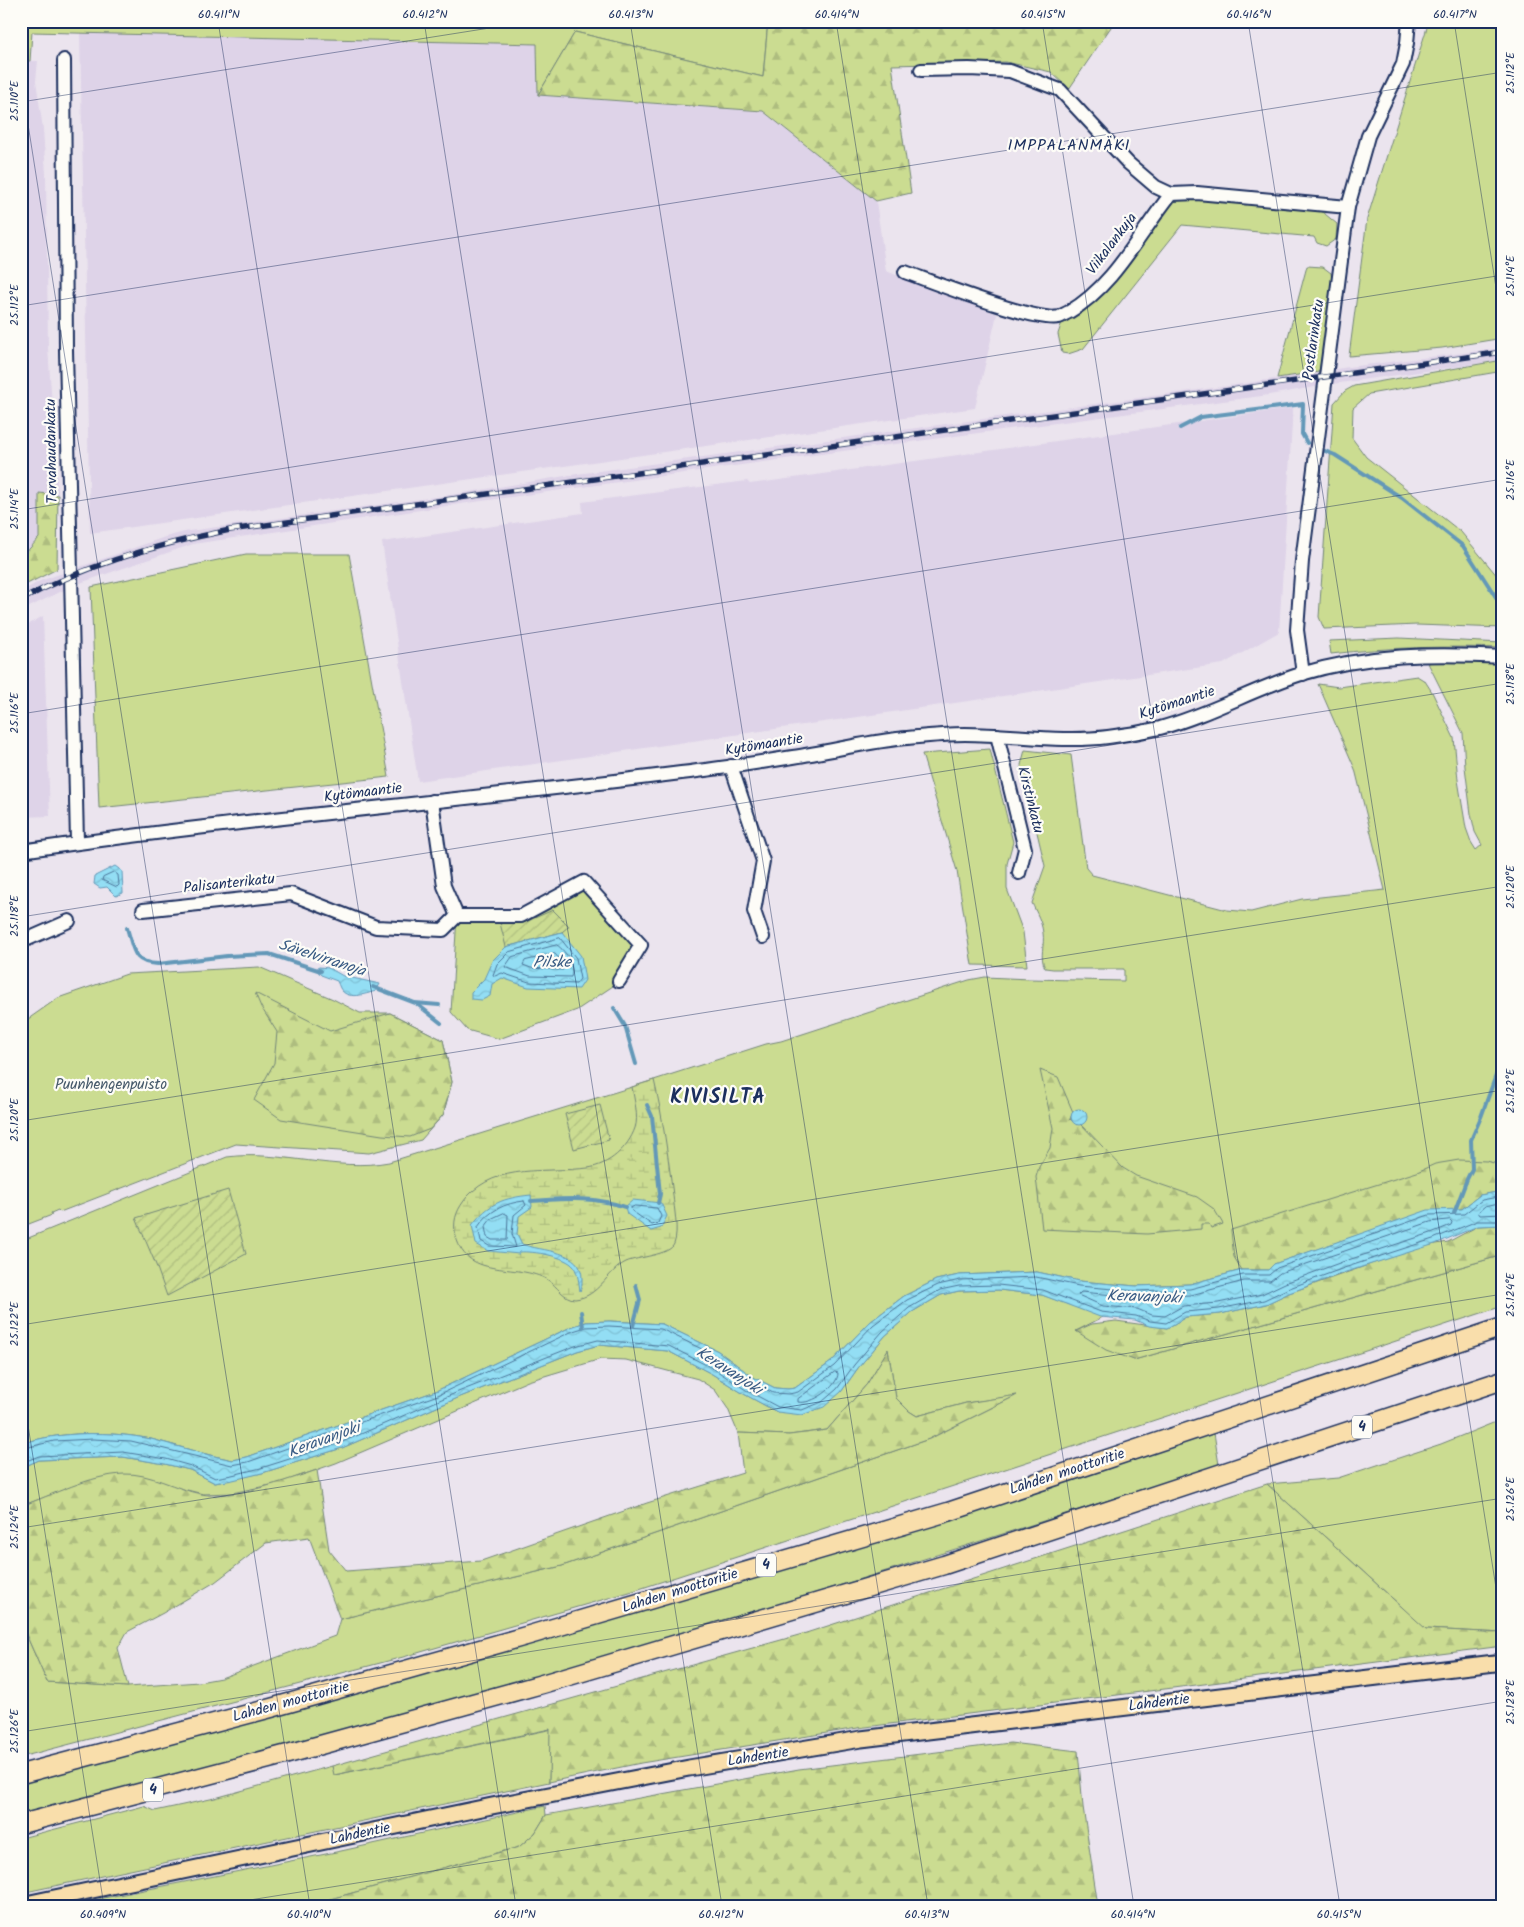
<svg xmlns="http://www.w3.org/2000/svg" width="1524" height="1927" viewBox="0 0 1524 1927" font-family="Kalam,sans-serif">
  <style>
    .built { fill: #ded3e8 }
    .green { fill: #cbdc91; stroke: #738678 }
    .forest { fill: url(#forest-firs); stroke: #738678 }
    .wetland { fill: url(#wetland-marsh); stroke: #738678 }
    .garden { fill: url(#garden-furrows); stroke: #738678 }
    .water { fill: url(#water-waves); stroke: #6398b8 }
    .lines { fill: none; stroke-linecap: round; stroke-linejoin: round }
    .shore { stroke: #4b759a; stroke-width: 1 }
    .stream { stroke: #6398b8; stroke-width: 4 }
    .minor-casing { stroke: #1b2f5e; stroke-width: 16 }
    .major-casing { stroke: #1b2f5e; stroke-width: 19 }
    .highway-casing { stroke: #1b2f5e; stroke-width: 21 }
    .minor { stroke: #fdfcf7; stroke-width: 12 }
    .major { stroke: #f9deab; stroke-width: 15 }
    .highway { stroke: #f9deab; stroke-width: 18 }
    .rail-casing { stroke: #1b2f5e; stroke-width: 5.5 }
    .rail { stroke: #fdfcf7; stroke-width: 4; stroke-dasharray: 11; stroke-linecap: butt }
    .ticks { fill: none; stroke: #1b2f5e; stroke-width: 1; stroke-opacity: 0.45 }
    .labels { text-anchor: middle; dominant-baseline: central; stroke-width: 4.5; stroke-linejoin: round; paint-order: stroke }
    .shield { fill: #fdfcf7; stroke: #5f6c8c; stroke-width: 1 }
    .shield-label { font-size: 14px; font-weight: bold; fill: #1b2f5e }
    .street-label { font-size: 15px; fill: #1b2f5e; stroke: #fdfcf7 }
    .park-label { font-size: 15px; fill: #475a6b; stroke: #fdfcf7 }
    .neighbourhood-label { font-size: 16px; letter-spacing: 1px; fill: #1b2f5e; stroke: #fdfcf7 }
    .water-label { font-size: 16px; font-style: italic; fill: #395b84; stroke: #fdfcf7 }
    .district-label { font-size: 20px; font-weight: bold; letter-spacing: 1px; fill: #1b2f5e; stroke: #fdfcf7 }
    .neatline { fill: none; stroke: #1b2f5e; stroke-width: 2 }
    .ticks-label { font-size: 12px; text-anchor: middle; fill: #1b2f5e }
  </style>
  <defs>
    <pattern id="forest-firs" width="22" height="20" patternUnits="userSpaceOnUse" patternTransform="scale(1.25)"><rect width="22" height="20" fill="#cbdc91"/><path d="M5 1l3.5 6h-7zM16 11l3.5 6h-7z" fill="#aebd7f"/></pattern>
    <pattern id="wetland-marsh" width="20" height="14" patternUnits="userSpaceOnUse" patternTransform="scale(1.25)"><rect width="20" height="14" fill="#cbdc91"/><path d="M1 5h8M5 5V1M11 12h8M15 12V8" fill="none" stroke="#aebd7f"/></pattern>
    <pattern id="garden-furrows" width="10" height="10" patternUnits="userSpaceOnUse" patternTransform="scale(1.25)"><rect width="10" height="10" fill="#cbdc91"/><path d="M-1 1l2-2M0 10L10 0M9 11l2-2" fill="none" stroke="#aebd7f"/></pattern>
    <pattern id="water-waves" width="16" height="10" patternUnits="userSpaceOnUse" patternTransform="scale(1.25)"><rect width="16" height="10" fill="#93def4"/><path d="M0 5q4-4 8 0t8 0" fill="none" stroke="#7ebfd4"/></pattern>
  </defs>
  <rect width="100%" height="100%" fill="#ebe4ee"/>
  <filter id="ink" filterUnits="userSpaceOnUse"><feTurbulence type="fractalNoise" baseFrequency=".02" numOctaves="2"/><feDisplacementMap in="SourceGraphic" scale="10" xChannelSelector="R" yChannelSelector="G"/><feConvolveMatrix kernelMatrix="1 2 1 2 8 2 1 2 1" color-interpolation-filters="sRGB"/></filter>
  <g filter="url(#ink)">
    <!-- built -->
    <g class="built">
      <polygon points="80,33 537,44 538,95 763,111 876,201 886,271 997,314 975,408 90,533"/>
      <polygon points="21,61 38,61 36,81 43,129 46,174 48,347 58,495 39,493 39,538 21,558"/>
      <polygon points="1503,348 1503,360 1484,363 1332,384 1269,395 857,449 460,504 193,544 80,583 80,578 66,583 66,589 21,611 21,592 40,581 165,537 189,531 457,494 577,474 1235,385 1349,367"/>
      <polygon points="1293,408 1279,632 1223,664 418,781 382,542 583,513 582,502 747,481 750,484"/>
      <polygon points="43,616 50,816 21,817 21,629"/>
    </g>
    <!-- green -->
    <g class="green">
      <polygon points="21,21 768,21 763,77 575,32 538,95 537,44 32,32 30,61 21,61"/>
      <polygon points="1429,21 1503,21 1503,338 1442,348 1349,356 1367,219"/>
      <polygon points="1191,199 1323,209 1325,214 1337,224 1336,239 1326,246 1317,243 1314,237 1182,225 1083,349 1068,354 1062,353 1058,334 1062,322 1161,211 1174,201"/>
      <polygon points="1307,266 1323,267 1331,273 1333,287 1319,372 1277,378"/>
      <polygon points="1503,360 1503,371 1369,394 1353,408 1352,438 1366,457 1461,532 1503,583 1503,628 1417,625 1324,629 1319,617 1334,403 1345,391 1354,386"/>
      <polygon points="246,554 349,554 389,777 99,808 91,587"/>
      <path d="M1399,638L1503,643V648C1445,646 1388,647 1331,654L1329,641Z"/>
      <path d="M1450,660L1503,663V1166L1487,1161L1439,1209L1428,1211L1274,1264L1268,1270H1242L1190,1284L1136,1286L1079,1281L1037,1272L959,1275L936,1280L904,1296L870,1322L831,1362L795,1388L788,1389L775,1388L753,1377L718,1351L662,1324L610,1321L586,1322L571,1327L436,1391L247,1457L233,1460C205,1455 179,1446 151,1439C112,1431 59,1431 21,1444V1241L227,1157C281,1150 336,1172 389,1162L632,1087L766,1044L781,1041L969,980L985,977L1029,979L1124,981V969H1053L1045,968C1039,956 1045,945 1043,933C1042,922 1036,912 1032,903L1045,866L1021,765L1025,750L1071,755L1086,868L1092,875L1227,910L1251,912L1302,899L1385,890L1355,769L1318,684L1339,687L1417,676L1425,681L1432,692L1454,738L1458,780L1466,828L1471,842L1476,850L1482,845L1475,832L1471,814L1465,767L1463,733L1428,663Z"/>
      <polygon points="990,749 1013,842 1007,864 1007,889 1023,932 1027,966 972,965 957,871 922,754"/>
      <polygon points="584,882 641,945 616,984 577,1010 499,1039 467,1030 451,1012 457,916 521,916"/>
      <polygon points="259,967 333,999 360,1013 390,1013 443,1040 452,1082 443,1115 421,1140 369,1153 236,1144 60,1212 58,1210 51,1213 52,1215 21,1227 21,1024 58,998 127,974"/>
      <polygon points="1503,1255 1503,1306 633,1591 407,1656 21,1757 21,1623 47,1682 128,1687 199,1682 221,1678 335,1636 340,1619 562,1566 929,1439 1015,1396 966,1403 917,1416 909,1411 896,1398 888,1350 867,1384 827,1430 789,1435 738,1433 728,1409 715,1390 698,1379 626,1360 601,1359 528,1381 336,1463 280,1483 232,1493 203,1494 183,1489 78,1485 21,1506 21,1468 39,1460 123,1457 165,1464 190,1470 215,1483 262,1473 342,1448 460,1397 577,1351 599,1345 668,1351 712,1374 744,1394 777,1412 841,1392 858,1368 885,1336 912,1312 941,1295 959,1291 999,1290 1042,1295 1103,1317 1076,1331 1134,1360"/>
      <polygon points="1503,1419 1503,1633 1426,1629 550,1760 549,1782 21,1893 21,1838 144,1806 155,1811 215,1798 332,1766 335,1775 600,1719 1403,1608 1267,1484 1338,1478 1441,1444"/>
      <path d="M1214,1433L1219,1465C998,1535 777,1608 554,1671C377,1722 199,1769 21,1815V1782C423,1680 820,1563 1214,1433Z"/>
      <polygon points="545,1806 546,1815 535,1833 519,1847 305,1906 63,1906 341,1851"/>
    </g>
    <!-- forest -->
    <g class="forest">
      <polygon points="768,21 1115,21 1069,89 1051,72 1006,62 892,65 911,193 876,201 763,111 538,95 575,32 763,77"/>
      <polygon points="39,493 58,495 57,569 21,587 21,558 39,538"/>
      <polygon points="255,993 330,1031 390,1013 443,1040 452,1082 443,1115 430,1129 410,1137 382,1135 281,1119 254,1100 274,1063 277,1032 261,1007"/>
      <polygon points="1040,1070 1058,1077 1073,1112 1070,1119 1076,1124 1081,1124 1123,1168 1136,1176 1197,1197 1214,1209 1223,1224 1211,1228 1209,1224 1201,1224 1201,1229 1147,1234 1042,1229 1036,1177 1039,1167 1050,1148 1053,1128"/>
      <polygon points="1459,1160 1487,1161 1503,1166 1503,1191 1480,1195 1462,1209 1428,1211 1274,1264 1268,1270 1242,1270 1234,1257 1231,1230 1417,1172 1435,1164"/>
      <polygon points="1503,1225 1503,1255 1134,1360 1106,1350 1076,1331 1092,1324 1116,1321 1167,1328 1186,1317 1220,1314 1266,1304 1289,1293 1419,1247 1448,1242 1478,1226"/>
      <path d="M888,1349L896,1398L909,1411L917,1416L966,1403L1017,1395L929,1439L562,1566L340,1619L309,1537L266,1543L215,1582L163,1613L127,1632L118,1648L128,1687L47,1682L21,1623V1506C53,1495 90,1475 124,1474C151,1473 175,1489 201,1494C231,1500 288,1480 317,1470L329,1550L346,1571L481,1561L647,1503L743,1473L738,1433L789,1435L827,1430L867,1384Z"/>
      <polygon points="1267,1484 1426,1629 1503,1633 1503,1646 858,1728 641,1763 549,1782 550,1729 334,1775 332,1766 806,1633"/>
      <polygon points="1010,1743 1078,1751 1083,1807 1098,1906 305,1906 519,1847 535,1833 546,1815 799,1769"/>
    </g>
    <!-- wetland -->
    <path class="wetland" d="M654,1080C663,1118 668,1156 673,1195C674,1208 679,1232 674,1244C670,1255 637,1257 626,1262C607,1271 599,1297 575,1299C564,1299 557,1286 548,1280C516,1261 464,1282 455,1232C453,1218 458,1208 467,1197C497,1163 547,1173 588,1168C609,1165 628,1148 635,1128C639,1117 634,1099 632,1087Z"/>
    <!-- garden -->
    <g class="garden">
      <polygon points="553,910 569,926 562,932 506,947 500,923 523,923"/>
      <polygon points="600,1105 609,1140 574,1149 565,1114"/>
      <polygon points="228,1190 246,1254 167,1296 156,1265 136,1218"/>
    </g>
    <!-- water -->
    <g class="water">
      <polygon points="115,866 122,871 123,893 116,896 107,887 100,888 94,884 95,876"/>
      <polygon points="562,932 581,956 585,980 579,989 528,987 502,978 492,984 490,996 482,1000 471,999 471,992 484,979 492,961 506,947"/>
      <path d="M319,967L329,968L343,976L380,984L376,991C365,994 347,1001 340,988C339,986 338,983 337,981L321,975L316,969Z"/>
      <circle cx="1079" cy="1117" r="8"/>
      <path d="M1503,1191V1225L1478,1226L1435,1244L1346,1272L1289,1293L1266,1304L1220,1314L1186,1317L1167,1328L1149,1326L1135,1320L1100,1317L1042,1295L999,1290L959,1291L941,1295L912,1312L885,1336L858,1368L841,1392L824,1407L802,1415L777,1412L744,1394L712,1374L668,1351L599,1345L577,1351L460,1397L342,1448L262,1473L233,1480L215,1483L190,1470L165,1464L123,1457L39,1460L21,1468V1444C59,1431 112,1431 151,1439C178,1446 205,1455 233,1460L247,1457L436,1391L571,1327L586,1322L609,1321L662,1324L718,1351L753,1377L775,1388L788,1389L795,1388L831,1362L870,1322L904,1296L936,1280L959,1275L1037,1272L1079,1281L1136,1286L1190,1284L1242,1270H1268L1274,1264L1428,1210L1462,1209L1480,1195Z"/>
      <path d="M531,1195L532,1207L519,1216L517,1234L522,1244C541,1252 583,1249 582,1279C582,1284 582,1287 580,1291C579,1283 578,1274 574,1267C566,1256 533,1251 520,1252L519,1254L488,1251L476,1244L472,1225C489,1203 503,1198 531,1195Z"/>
      <polygon points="633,1200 661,1203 667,1216 661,1228 651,1231 627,1214 625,1207"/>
    </g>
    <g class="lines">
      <!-- shore -->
      <g class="shore">
        <polygon points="114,872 118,875 119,885 117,887 102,880 103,877"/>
        <polygon points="560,938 576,958 580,979 576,984 529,982 502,973 495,976 493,975 497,964 509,952"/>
        <path d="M557,945C567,952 575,966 571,977L530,976L505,967L512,957Z"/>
        <polygon points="555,954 563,963 563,970 531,968 523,965 525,961"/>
        <path d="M524,1201L526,1205L514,1215L512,1234L516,1247L489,1246L481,1241L478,1227C488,1211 505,1203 524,1201Z"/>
        <polyline points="1503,1202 1485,1206 1478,1212 1480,1215 1503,1214"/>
        <polygon points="635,1206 657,1208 661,1216 658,1223 652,1225 632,1211 631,1208"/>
        <polygon points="504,1213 508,1215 507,1240 492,1240 487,1237 485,1227 491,1219"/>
        <polygon points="1450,1220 1452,1222 1451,1225 1431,1233 1342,1262 1285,1283 1262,1294 1218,1303 1183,1306 1165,1316 1152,1315 1137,1309 1103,1306 1078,1295 1081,1292 1136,1297 1191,1295 1244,1281 1270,1281 1280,1273 1430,1222"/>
        <path d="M835,1372L838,1373C838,1387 812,1405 798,1402V1399Z"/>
        <polyline points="21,1449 54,1441 93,1439 131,1441 232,1465 248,1462 438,1395 573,1331 586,1327 609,1326 661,1329 716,1356 751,1381 773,1393 789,1394 798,1392 834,1366 873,1325 907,1300 938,1285 960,1280 1036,1277 1079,1286 1136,1291 1190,1289 1243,1275 1269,1275 1277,1268 1429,1215 1464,1214 1482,1200 1503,1196"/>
        <polyline points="21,1463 39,1456 123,1452 166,1459 191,1466 215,1478 232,1475 261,1468 340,1443 458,1392 575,1346 598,1340 669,1346 714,1369 746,1390 778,1407 802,1410 822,1402 837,1389 854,1365 882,1332 909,1308 940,1290 959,1286 998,1285 1043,1290 1101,1312 1136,1316 1150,1321 1166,1323 1185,1312 1219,1309 1264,1300 1287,1289 1344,1268 1433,1239 1477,1221 1503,1221"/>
      </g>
      <!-- stream -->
      <g class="stream">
        <polyline points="1180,428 1201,417 1303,404 1302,434 1307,443"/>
        <polyline points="1325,451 1335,455 1402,498 1463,546 1503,608"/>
        <path d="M127,928C134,950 132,963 158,964L227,956L269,954L321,971"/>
        <polyline points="373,987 415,1003 439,1005"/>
        <polyline points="417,1004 441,1023"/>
        <polyline points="614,1008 625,1026 636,1064"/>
        <polyline points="647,1105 652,1116 660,1194 658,1203"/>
        <path d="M531,1201C565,1199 593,1196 625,1207"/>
        <polyline points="1454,1213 1467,1179 1472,1169 1471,1140 1481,1117 1503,1056"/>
        <polyline points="581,1312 583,1327"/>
        <polyline points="633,1326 640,1300 636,1285"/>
      </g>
      <defs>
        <g id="minor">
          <polyline points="64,60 66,350 77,842"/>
          <polyline points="921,70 969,69 1010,71 1060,90 1128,163 1156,187 1171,194"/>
          <path d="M905,272C933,282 1036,323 1059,317C1062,316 1066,313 1069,312C1114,286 1139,234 1171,194L1197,193L1348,207"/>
          <polyline points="1303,674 1297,630 1302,561 1348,207 1368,136 1403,64 1407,43 1409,21"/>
          <polyline points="997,735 1025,849 1019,873"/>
          <polyline points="731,766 763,861 754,911 763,937"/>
          <polyline points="432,801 444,886 457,916 521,916 584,882 641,945 619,981"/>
          <path d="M21,851C240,819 461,801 681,773C718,769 756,763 793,757C828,752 862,743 897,739C919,737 943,734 965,734C1013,734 1060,743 1108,737C1126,735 1143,732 1160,728C1209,715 1253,689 1301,674C1367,654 1434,653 1503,657"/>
          <polyline points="143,910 291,894 376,927 443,930 457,916"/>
          <polyline points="21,942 69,921"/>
        </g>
        <polyline id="major" points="21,1905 492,1806 689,1768 861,1739 1503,1662"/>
        <g id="highway">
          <polyline points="21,1774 271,1708 526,1636 948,1512 1503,1327"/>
          <polyline points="21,1824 284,1755 542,1684 944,1565 1503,1380"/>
        </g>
      </defs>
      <!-- minor casing -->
      <use href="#minor" class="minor-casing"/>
      <!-- major casing -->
      <use href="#major" class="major-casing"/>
      <!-- highway casing -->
      <use href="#highway" class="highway-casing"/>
      <!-- minor -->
      <use href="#minor" class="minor"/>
      <!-- major -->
      <use href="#major" class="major"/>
      <!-- highway -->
      <use href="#highway" class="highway"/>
      <defs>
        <path id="rail" d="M21,600C86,565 158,544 230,530L1503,352"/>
      </defs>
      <!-- rail casing -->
      <use href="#rail" class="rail-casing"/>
      <!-- rail -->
      <use href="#rail" class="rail"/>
    </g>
  </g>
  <!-- ticks -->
  <path class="ticks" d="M218,21L516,1906M424,21L722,1906M630,21L928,1906M836,21L1134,1906M1042,21L1340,1906M1248,21L1503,1632M1454,21L1503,332M21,80L310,1906M21,102L534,21M21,306L1503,72M21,510L1503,275M21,714L1503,479M21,917L1503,683M21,1121L1503,886M21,1325L1503,1090M21,1381L104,1906M21,1528L1503,1294M21,1732L1503,1498M212,1906L1503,1701M1498,1906L1503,1905"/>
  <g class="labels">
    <!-- shield labels -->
    <g class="shield">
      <rect x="1352" y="1415.5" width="20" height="23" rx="4"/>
      <rect x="756" y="1553.5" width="20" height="23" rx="4"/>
      <rect x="143" y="1778.5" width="20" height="23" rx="4"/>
    </g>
    <g class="shield-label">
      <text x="1362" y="1427">4</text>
      <text x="766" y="1565">4</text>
      <text x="153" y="1790">4</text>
    </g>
    <!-- street labels -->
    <g class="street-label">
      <text transform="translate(1112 244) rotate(-53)">Viikalankuja</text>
      <text transform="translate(1314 340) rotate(-82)">Postlarinkatu</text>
      <text transform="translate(52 451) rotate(-91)">Tervahaudankatu</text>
      <text transform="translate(1177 703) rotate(-18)">Kytömaantie</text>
      <text transform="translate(764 745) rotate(-9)">Kytömaantie</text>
      <text transform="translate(363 793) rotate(-7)">Kytömaantie</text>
      <text transform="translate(1030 800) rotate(76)">Kirstinkatu</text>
      <text transform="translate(229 884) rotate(-6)">Palisanterikatu</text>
      <text transform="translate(1067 1472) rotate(-18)">Lahden moottoritie</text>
      <text transform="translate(680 1591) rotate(-17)">Lahden moottoritie</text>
      <text transform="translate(291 1702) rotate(-15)">Lahden moottoritie</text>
      <text transform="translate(1159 1703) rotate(-7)">Lahdentie</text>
      <text transform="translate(758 1757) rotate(-9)">Lahdentie</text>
      <text transform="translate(360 1834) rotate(-12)">Lahdentie</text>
    </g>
    <!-- park labels -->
    <g class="park-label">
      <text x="111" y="1085">Puunhengenpuisto</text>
    </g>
    <!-- neighbourhood labels -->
    <g class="neighbourhood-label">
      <text x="1069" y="145">IMPPALANMÄKI</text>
    </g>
    <!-- water labels -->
    <g class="water-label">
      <text transform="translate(322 958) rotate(18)">Sävelvirranoja</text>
      <text x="552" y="962">Pilske</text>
      <text transform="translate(1144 1297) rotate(2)">Keravanjoki</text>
      <text transform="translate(729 1371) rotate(33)">Keravanjoki</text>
      <text transform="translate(324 1440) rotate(-20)">Keravanjoki</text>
    </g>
    <!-- district labels -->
    <g class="district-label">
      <text x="718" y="1098">KIVISILTA</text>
    </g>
  </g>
  <!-- margin -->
  <rect width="1524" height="1927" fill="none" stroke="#fdfcf7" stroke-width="55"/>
  <rect x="28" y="28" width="1468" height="1872" class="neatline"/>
  <g class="ticks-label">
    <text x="219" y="18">60.411°N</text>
    <text x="425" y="18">60.412°N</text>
    <text x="631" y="18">60.413°N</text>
    <text x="837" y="18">60.414°N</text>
    <text x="1043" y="18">60.415°N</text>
    <text x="1249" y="18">60.416°N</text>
    <text x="1455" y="18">60.417°N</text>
    <text transform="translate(1510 73) rotate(-90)" y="4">25.112°E</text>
    <text transform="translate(14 101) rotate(-90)" y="4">25.110°E</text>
    <text transform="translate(1510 276) rotate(-90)" y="4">25.114°E</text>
    <text transform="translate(14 305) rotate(-90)" y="4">25.112°E</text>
    <text transform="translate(1510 480) rotate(-90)" y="4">25.116°E</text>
    <text transform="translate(14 509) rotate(-90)" y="4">25.114°E</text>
    <text transform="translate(1510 684) rotate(-90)" y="4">25.118°E</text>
    <text transform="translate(14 713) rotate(-90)" y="4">25.116°E</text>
    <text transform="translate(1510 887) rotate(-90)" y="4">25.120°E</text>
    <text transform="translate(14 916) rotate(-90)" y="4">25.118°E</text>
    <text transform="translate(1510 1091) rotate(-90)" y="4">25.122°E</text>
    <text transform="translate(14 1120) rotate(-90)" y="4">25.120°E</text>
    <text transform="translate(1510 1295) rotate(-90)" y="4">25.124°E</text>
    <text transform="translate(14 1324) rotate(-90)" y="4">25.122°E</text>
    <text transform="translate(1510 1499) rotate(-90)" y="4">25.126°E</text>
    <text transform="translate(14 1527) rotate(-90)" y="4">25.124°E</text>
    <text transform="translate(1510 1702) rotate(-90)" y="4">25.128°E</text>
    <text transform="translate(14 1731) rotate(-90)" y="4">25.126°E</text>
    <text x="103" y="1918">60.409°N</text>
    <text x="309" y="1918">60.410°N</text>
    <text x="515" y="1918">60.411°N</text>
    <text x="721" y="1918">60.412°N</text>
    <text x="927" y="1918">60.413°N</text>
    <text x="1133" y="1918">60.414°N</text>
    <text x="1339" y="1918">60.415°N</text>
  </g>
</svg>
